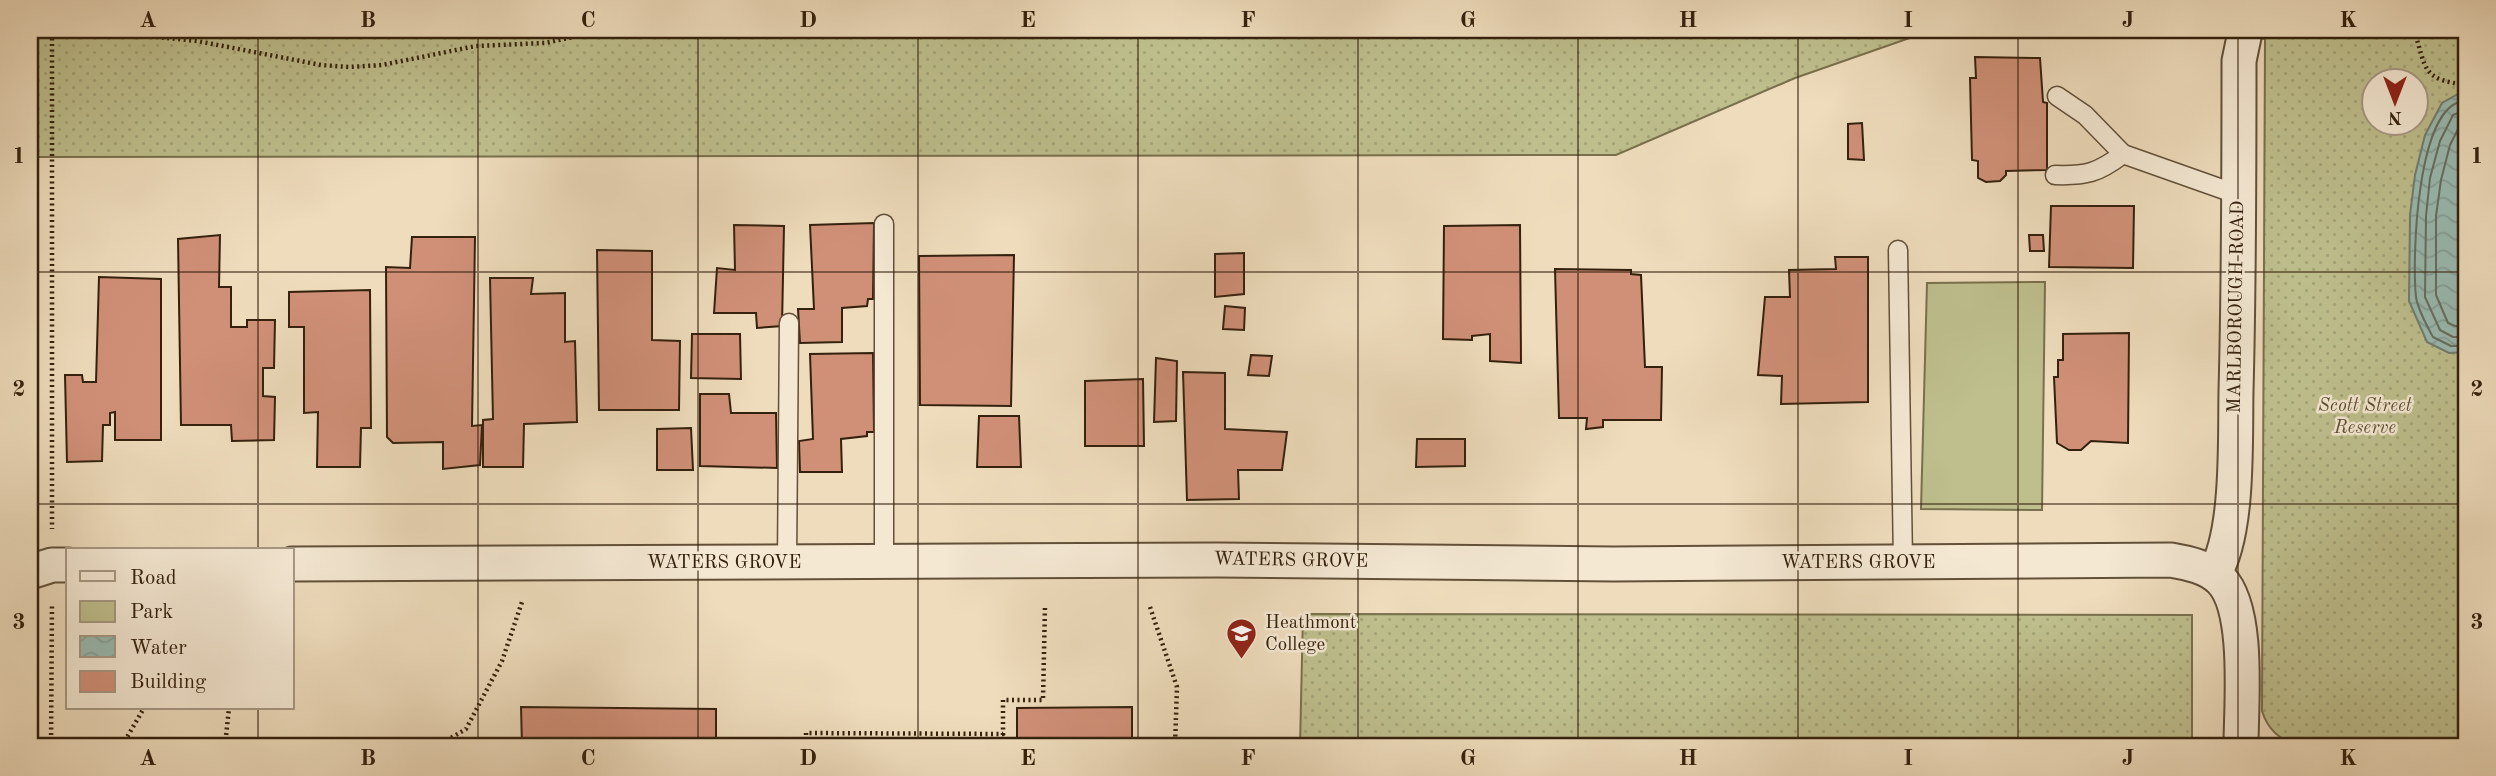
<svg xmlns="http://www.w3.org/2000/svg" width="2496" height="776" viewBox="0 0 2496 776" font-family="'Old Standard TT',serif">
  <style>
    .green { fill: url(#green-dots); stroke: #79704d; stroke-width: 2; fill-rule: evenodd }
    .pitch { fill: #bebf8d; stroke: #79704d; stroke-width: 2 }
    .water { fill: url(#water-waves); stroke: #717d70; stroke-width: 2 }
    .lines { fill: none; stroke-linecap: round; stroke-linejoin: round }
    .shore { stroke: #666e60; stroke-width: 2 }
    .building { fill: #d09078; stroke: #34210d; stroke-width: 2 }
    .lane-casing { stroke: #625039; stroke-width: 21 }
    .street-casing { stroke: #625039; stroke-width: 37 }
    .path { stroke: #34210d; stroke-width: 4.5; stroke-dasharray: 2 3.5; stroke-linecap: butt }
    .lane { stroke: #f4e8d3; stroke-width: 18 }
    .street { stroke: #f4e8d3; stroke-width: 33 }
    .grid { fill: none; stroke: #34210d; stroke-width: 2; stroke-opacity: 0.55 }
    .labels { text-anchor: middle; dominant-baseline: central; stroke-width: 5; stroke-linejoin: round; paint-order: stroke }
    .street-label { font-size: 19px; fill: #34210d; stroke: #f4e8d3 }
    .park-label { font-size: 19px; font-style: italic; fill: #5d5033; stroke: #f4e8d3 }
    .poi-label { font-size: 19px; fill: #34210d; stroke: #f4e8d3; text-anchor: start }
    .neatline { fill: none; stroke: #34210d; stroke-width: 2.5 }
    .grid-label { font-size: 23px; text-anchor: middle; font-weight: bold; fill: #34210d }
  </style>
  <defs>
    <pattern id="green-dots" width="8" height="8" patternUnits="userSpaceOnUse" patternTransform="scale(1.75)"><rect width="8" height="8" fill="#bebf8d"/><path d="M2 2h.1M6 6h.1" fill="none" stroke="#a4a478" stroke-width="1.8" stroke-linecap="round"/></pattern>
    <pattern id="water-waves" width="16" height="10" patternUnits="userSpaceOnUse" patternTransform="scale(1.75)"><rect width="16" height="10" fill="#99bbb2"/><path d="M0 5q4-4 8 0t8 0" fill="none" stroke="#84a098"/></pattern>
  </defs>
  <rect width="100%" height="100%" fill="#eedcbc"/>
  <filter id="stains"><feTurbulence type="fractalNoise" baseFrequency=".00286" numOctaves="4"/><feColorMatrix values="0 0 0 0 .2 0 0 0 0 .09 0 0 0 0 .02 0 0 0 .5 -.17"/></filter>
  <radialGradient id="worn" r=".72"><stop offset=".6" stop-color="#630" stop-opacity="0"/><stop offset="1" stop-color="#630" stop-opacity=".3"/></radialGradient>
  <!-- green -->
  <g class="green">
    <polygon points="30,30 1962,30 1921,34 1795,78 1616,155 30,157"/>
    <path d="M2225,30H2466V746H2295C2278,737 2268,730 2262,711L2265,39L2244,37ZM2374,80H2416V122H2374Z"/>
    <polygon points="1303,614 2192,615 2192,746 1300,746"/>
  </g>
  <!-- pitch -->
  <polygon class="pitch" points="2045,282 2042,510 1921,509 1927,283"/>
  <!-- water -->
  <polygon class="water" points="2458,94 2466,95 2466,352 2449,353 2427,342 2409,301 2410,215 2415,175 2425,135 2442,103"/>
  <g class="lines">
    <!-- shore -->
    <g class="shore">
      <path d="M2466,101C2416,101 2412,261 2416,297C2418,310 2427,326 2433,337L2451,346H2466"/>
      <polyline points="2466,110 2453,115 2440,141 2430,178 2426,216 2425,297 2440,330 2453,337 2466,337"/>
      <polyline points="2466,121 2461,123 2450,145 2441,180 2436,216 2436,295 2448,323 2455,326 2466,326"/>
    </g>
  </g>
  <!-- building -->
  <g class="building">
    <polygon points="1975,57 2040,58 2043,102 2047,103 2047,170 2006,171 2006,175 2000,181 1986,182 1978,178 1978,161 1972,160 1970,78 1976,78"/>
    <polygon points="1862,123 1864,160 1848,159 1848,124"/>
    <polygon points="2051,206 2134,206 2133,268 2049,267"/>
    <polygon points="874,223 873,299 868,299 867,306 842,308 842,342 800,343 798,309 814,309 810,225"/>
    <polygon points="734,225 784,226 782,326 757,328 756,313 714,313 717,268 735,270"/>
    <polygon points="1520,225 1521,363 1490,361 1490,334 1472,336 1472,340 1443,339 1444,226"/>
    <polygon points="220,235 219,287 231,287 231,327 247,327 247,320 275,320 274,368 263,368 263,396 275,397 274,440 232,441 231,425 181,425 178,239"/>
    <polygon points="2029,235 2043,235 2044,251 2030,251"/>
    <polygon points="412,237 475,237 472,426 482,425 480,465 443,469 443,442 393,443 387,437 386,267 410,268"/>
    <polygon points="597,250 652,251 652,340 680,341 679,410 599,410"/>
    <polygon points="1244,253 1244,294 1215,297 1215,254"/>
    <polygon points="1014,255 1011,406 920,405 919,256"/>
    <polygon points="1835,257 1868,257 1868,402 1781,404 1782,376 1758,375 1765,297 1790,297 1789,270 1836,269"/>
    <polygon points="1555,269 1631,270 1631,274 1641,275 1645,367 1662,367 1661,420 1603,420 1603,427 1586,429 1587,418 1559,418"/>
    <polygon points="99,277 161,279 161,440 115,440 115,412 110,413 110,425 103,425 102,461 67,462 65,375 82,375 83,382 96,382"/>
    <polygon points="490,278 533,278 531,294 565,293 565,342 575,341 577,422 524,424 523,467 483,467 483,420 493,419"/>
    <polygon points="370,290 371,428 361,428 360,467 317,467 318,412 304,413 304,327 289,327 289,292"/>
    <polygon points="1225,306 1245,308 1244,330 1223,329"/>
    <polygon points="2129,333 2128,443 2091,441 2081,450 2069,450 2057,443 2054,377 2058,377 2058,360 2063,360 2063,334"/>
    <polygon points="692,334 740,334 741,379 691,378"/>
    <polygon points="873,353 874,432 867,432 867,436 841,439 842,472 800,472 799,441 813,439 810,354"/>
    <polygon points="1251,355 1272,356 1269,376 1248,375"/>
    <polygon points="1156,358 1177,361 1176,421 1154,422"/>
    <polygon points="1183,372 1225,373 1225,429 1287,432 1282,470 1238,470 1239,499 1187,500"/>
    <polygon points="1143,379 1144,446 1085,446 1085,381"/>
    <polygon points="700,394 729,394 731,413 776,413 777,468 700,466"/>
    <polygon points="30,411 37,411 37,470 30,472"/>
    <polygon points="979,416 1019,416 1021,467 977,467"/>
    <polygon points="691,428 693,470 657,470 657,429"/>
    <polygon points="1417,439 1465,439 1465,466 1416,467"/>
    <polygon points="521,707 716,709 716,746 522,746"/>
    <polygon points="1132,707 1132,746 1017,746 1017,708"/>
    <rect x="813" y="739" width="108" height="7"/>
  </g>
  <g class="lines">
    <defs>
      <g id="lane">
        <polyline points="2057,96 2085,115 2123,154 2239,195"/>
        <path d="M2055,175C2086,176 2098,173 2123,154"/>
        <polyline points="884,224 884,562"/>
        <polyline points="1898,250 1903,563"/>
        <polyline points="787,562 789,323"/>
      </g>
      <g id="street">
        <path d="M292,564L1218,560L1613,564L2171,560C2188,563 2208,567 2221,580C2250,610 2241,705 2241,746"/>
        <polyline points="30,572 52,565 68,565"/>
        <path d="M2214,574C2239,534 2235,440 2236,391C2239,281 2239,171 2239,61L2244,37"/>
      </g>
    </defs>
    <!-- lane casing -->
    <use href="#lane" class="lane-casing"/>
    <!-- street casing -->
    <use href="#street" class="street-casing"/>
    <!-- path -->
    <g class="path">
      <path d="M2414,30C2427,70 2421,79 2466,85"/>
      <polyline points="52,33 52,529"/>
      <polyline points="30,35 52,33 147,36 197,41 321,65 349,67 382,65 476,46 545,43 606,30"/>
      <polyline points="1150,607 1177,687 1175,746"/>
      <polyline points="51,746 52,604"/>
      <polyline points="122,746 144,708"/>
      <polyline points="225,746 229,708"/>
      <polyline points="437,746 466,729 502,661 522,602"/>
      <polyline points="806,746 806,733 1003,734 1003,700 1043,700 1045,605"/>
      <polyline points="1003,746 1003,734"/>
    </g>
    <!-- lane -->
    <use href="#lane" class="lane"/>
    <!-- street -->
    <use href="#street" class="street"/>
  </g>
  <!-- grid -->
  <path class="grid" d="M258,30V550M478,30V746M698,30V746M918,30V746M1138,30V746M1358,30V746M1578,30V746M1798,30V746M2018,30V746M2238,30V746M30,272H2466M30,504H2466M258,708V746"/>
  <!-- icons -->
  <defs>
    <symbol id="school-pin" viewBox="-11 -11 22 30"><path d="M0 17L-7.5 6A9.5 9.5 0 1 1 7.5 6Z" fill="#8f2418" stroke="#f4e8d3"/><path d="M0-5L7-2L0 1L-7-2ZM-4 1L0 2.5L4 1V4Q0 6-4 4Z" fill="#fff"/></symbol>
  </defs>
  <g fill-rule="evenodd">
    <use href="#school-pin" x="1224" y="616" width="35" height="47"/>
  </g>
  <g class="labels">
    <!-- street labels -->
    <g class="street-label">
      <text transform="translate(2237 307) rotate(-89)">MARLBOROUGH ROAD</text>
      <text transform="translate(1291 561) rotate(1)">WATERS GROVE</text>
      <text x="724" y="563">WATERS GROVE</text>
      <text x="1858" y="563">WATERS GROVE</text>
    </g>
    <!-- park labels -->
    <g class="park-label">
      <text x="2365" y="406">Scott Street<tspan x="2365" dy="22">Reserve</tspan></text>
    </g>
    <!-- poi labels -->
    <g class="poi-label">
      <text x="1265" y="623">Heathmont<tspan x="1265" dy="22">College</tspan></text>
    </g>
  </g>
  <!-- margin -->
  <rect width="2496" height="776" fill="none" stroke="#eedcbc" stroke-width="77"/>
  <!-- legend -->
  <rect x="66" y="548" width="228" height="161" fill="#f4e8d3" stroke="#a79884" stroke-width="2"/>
  <rect x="80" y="571" width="35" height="10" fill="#f4e8d3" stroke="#a79884" stroke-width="2"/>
  <text x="130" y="584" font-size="21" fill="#34210d">Road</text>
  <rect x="80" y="601" width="35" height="21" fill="#bebf8d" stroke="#a79884" stroke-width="2"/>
  <text x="130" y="618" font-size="21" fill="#34210d">Park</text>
  <rect x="80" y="636" width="35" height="21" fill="url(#water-waves)" stroke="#a79884" stroke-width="2"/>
  <text x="130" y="654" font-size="21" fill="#34210d">Water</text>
  <rect x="80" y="671" width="35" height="21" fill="#d09078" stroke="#a79884" stroke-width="2"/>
  <text x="130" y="688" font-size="21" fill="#34210d">Building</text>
  <!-- north arrow -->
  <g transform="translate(2395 102) rotate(180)"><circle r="33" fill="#f4e8d3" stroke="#a79884" stroke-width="2"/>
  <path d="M0-5L12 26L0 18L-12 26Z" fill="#8f2418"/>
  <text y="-10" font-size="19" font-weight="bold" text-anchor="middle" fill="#34210d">N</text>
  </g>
  <rect x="38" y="38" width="2420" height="700" class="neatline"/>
  <g class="grid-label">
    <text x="148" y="27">A</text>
    <text x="368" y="27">B</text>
    <text x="588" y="27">C</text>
    <text x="808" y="27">D</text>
    <text x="1028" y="27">E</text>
    <text x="1248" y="27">F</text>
    <text x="1468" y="27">G</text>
    <text x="1688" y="27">H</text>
    <text x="1908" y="27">I</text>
    <text x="2128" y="27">J</text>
    <text x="2348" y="27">K</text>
    <text x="19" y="163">1</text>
    <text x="2477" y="163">1</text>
    <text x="19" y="396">2</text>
    <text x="2477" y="396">2</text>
    <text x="19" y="629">3</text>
    <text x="2477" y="629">3</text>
    <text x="148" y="765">A</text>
    <text x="368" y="765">B</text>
    <text x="588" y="765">C</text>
    <text x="808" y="765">D</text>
    <text x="1028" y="765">E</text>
    <text x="1248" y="765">F</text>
    <text x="1468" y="765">G</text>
    <text x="1688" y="765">H</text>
    <text x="1908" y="765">I</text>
    <text x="2128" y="765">J</text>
    <text x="2348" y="765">K</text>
  </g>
  <rect width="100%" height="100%" filter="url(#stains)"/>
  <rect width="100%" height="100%" fill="url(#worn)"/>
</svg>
